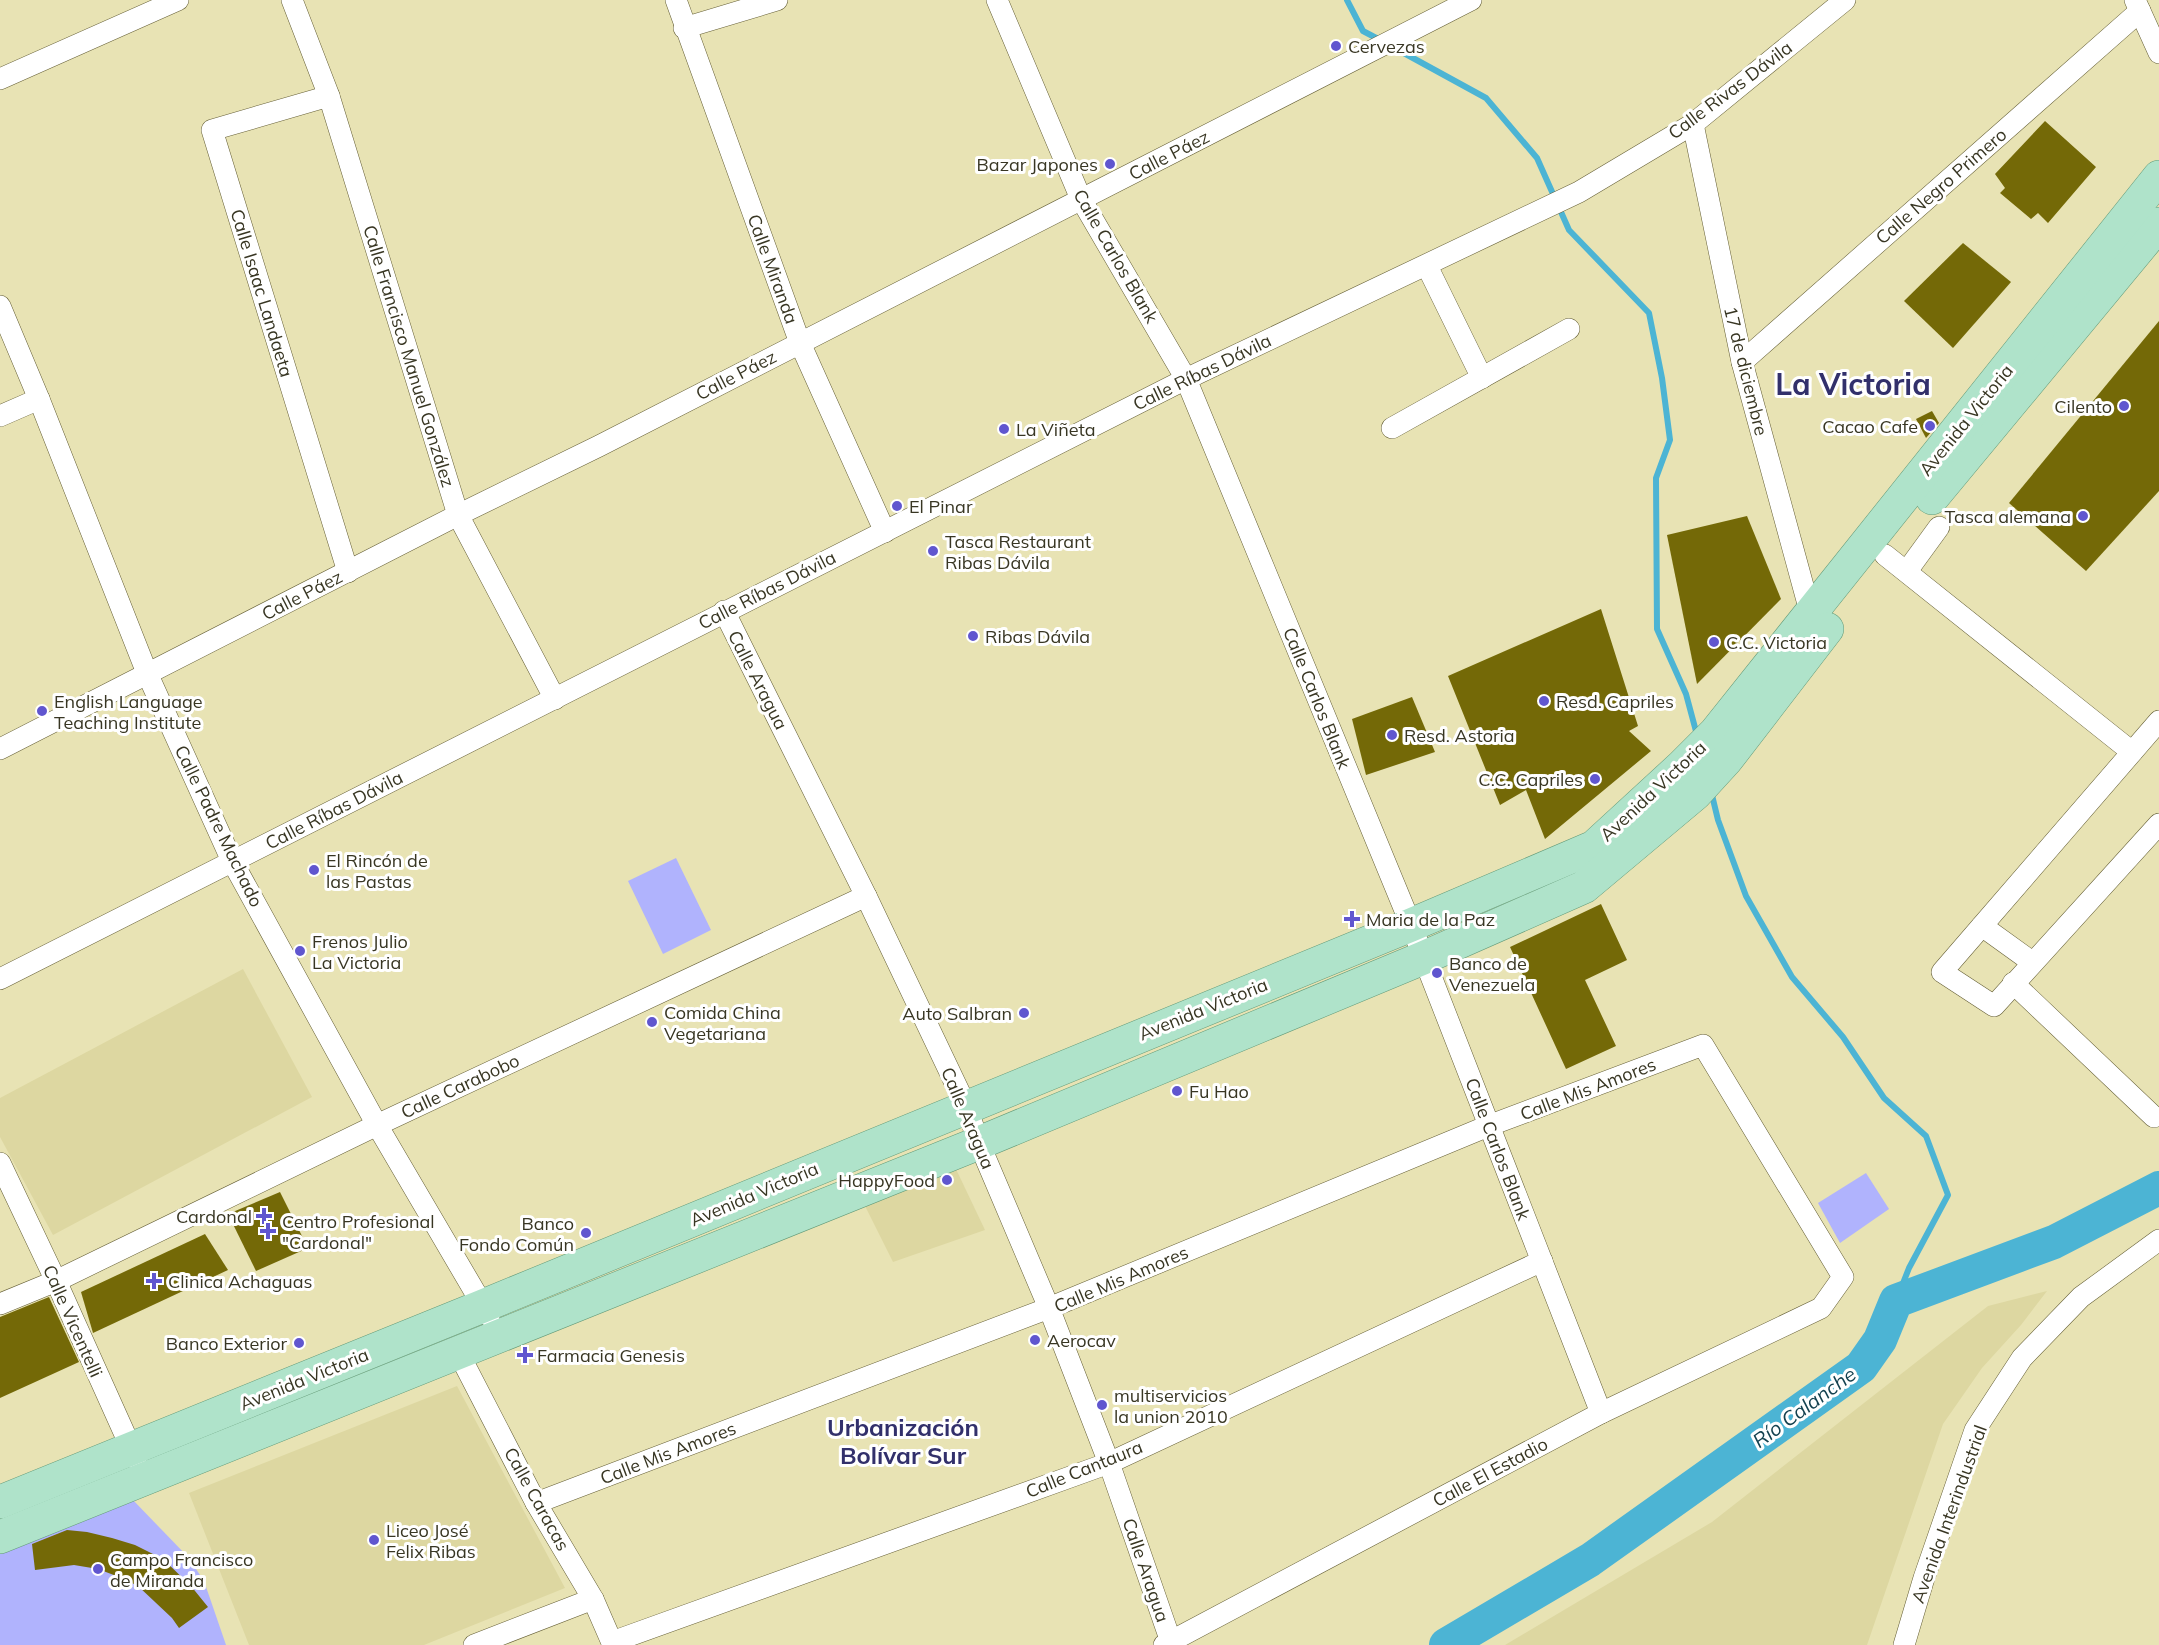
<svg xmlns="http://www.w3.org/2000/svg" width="2159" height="1645" viewBox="0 0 2159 1645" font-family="Mulish,sans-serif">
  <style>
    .built { fill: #ddd7a1 }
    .green { fill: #b0b3fd }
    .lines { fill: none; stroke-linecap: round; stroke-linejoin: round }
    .stream { stroke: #4cb4d4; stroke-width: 6 }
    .river { stroke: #4cb4d4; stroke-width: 34 }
    .building { fill: #746907 }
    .minor-casing { stroke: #655f36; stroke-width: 22 }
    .primary-casing { stroke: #639a78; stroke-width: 34 }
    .minor { stroke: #fff; stroke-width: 21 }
    .primary { stroke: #afe3ca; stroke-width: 33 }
    .poi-dot { fill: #6056cf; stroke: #fff; stroke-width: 2 }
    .labels { text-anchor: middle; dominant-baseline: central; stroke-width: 6; stroke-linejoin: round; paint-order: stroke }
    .poi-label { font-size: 18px; fill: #383623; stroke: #fff; text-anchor: start }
    .street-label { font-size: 18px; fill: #383623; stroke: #fff }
    .water-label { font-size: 20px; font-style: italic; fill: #144250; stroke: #fff }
    .district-label { font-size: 24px; font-weight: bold; fill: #32306b; stroke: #fff }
    .town-label { font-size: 30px; font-weight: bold; fill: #32306b; stroke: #fff }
  </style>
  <rect width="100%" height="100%" fill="#e8e3b4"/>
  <!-- built -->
  <g class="built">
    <polygon points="243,969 312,1097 53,1235 0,1137 0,1098"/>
    <polygon points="955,1167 985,1230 893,1262 864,1204"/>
    <polygon points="2047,1291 2021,1325 1982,1368 1943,1424 1867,1645 1505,1645 1712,1522 1988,1306"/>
    <polygon points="457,1386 565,1588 424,1645 249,1645 189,1493"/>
  </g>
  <!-- green -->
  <g class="green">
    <polygon points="676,858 711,930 663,954 628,881"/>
    <polygon points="1866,1173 1889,1209 1840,1243 1818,1203"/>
    <polygon points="131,1498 188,1557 204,1581 226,1645 0,1645 0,1546"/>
  </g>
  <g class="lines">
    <!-- stream -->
    <g class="stream">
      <polyline points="1347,0 1363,31 1382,41"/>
      <polyline points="1391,46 1486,98 1537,158 1569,230 1649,313 1662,378 1670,440 1656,478 1657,629 1686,694 1697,735"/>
      <polyline points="1711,791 1718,820 1746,896 1792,977 1843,1037 1884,1098 1926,1136 1948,1195 1909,1268 1896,1301"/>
    </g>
    <!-- river -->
    <polyline class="river" points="1446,1645 1590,1560 1861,1367 1880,1340 1896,1301 2054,1242 2159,1188"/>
  </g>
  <!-- building -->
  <g class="building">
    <polygon points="2045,121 2096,167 2048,223 2038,213 2031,219 2000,193 2005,188 1995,174"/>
    <polygon points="1963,243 2011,282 1953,348 1904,301"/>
    <polygon points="2159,321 2159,491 2086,571 2009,503"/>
    <polygon points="1932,411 1939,423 1926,438 1916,419"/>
    <polygon points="1747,516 1781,599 1697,684 1667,535"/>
    <polygon points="1601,609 1638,726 1629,731 1651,751 1545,839 1526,790 1500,805 1448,676"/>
    <polygon points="1412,697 1435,752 1366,775 1352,719"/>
    <polygon points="1601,904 1627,960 1585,980 1616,1046 1566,1069 1510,947"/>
    <polygon points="280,1192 308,1248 256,1271 228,1214"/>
    <polygon points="205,1234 228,1270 93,1333 81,1292"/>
    <polygon points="49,1297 79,1362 0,1398 0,1317"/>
    <polygon points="67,1530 87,1532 112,1538 135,1545 163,1559 191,1586 208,1607 179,1628 172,1618 138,1586 119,1577 98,1569 74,1565 35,1570 32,1544"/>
  </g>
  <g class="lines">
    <defs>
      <g id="minor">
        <polyline points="292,0 329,96 458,515 555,699"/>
        <polyline points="676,0 800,343 885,532"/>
        <polyline points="997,0 1081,199 1186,379 1411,925 1601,1413"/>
        <polyline points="2135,0 2159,53"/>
        <polyline points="684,28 777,0"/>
        <polyline points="0,79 178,0"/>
        <polyline points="329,96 212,130 348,572"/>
        <polyline points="1693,124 1742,362 1811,615"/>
        <polyline points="1427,266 1482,378"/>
        <polyline points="0,306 39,399 147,673 232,861 377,1125 489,1316"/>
        <polyline points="1742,362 2140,11"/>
        <polyline points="0,416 39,399"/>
        <polyline points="1392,428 1569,329"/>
        <polyline points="1885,555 2132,752"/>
        <polyline points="1907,571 1939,527"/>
        <polyline points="724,611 866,896 966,1106 979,1143 1049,1308 1109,1463 1171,1642"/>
        <polyline points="2159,721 1942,972 1994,1006 2159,824"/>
        <polyline points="0,749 458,515 599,446 1471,0"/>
        <polyline points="1982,926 2032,962"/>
        <polyline points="0,979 1186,379 1579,192 1693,124 1845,0"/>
        <polyline points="2013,983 2154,1117"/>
        <polyline points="0,1163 56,1281 136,1459"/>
        <polyline points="0,1304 56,1281 377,1125 866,896"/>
        <polyline points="466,1344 459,1354 536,1503 593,1599 613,1645"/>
        <polyline points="536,1503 1049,1308 1488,1126 1703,1045 1843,1277 1821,1308 1601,1413 1164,1645"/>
        <polyline points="612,1642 1109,1463 1542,1261"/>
        <polyline points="474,1645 593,1599"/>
        <polyline points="1904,1645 1924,1578 1975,1430 2022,1358 2081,1297 2159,1240"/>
      </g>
      <g id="primary">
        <polyline points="1932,498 2159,224"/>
        <polyline points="0,1502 483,1306 1411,925 1594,847 1682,766 1715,733 2159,177"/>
        <polyline points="0,1537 979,1143 1423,958 1584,887 1695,794 1727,759 1827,629"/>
      </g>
    </defs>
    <!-- minor casing -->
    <use href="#minor" class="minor-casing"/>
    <!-- primary casing -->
    <use href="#primary" class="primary-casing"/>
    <!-- minor -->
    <use href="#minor" class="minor"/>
    <!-- primary -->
    <use href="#primary" class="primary"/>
  </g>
  <!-- markers -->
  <g class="poi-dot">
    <circle cx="1336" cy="46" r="6"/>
    <circle cx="1110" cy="164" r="6"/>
    <circle cx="2124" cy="406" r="6"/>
    <circle cx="1930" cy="426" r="6"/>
    <circle cx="1004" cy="429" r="6"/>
    <circle cx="897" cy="506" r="6"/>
    <circle cx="2083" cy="516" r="6"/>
    <circle cx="933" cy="551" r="6"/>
    <circle cx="973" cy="636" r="6"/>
    <circle cx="1714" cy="642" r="6"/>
    <circle cx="1544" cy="701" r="6"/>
    <circle cx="42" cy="711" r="6"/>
    <circle cx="1392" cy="735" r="6"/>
    <circle cx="1595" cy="779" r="6"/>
    <circle cx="314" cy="870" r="6"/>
    <path d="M1349 910h6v6h6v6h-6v6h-6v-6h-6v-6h6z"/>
    <circle cx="300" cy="951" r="6"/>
    <circle cx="1437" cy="973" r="6"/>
    <circle cx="1024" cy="1013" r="6"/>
    <circle cx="652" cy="1022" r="6"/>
    <circle cx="1177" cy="1091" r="6"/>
    <circle cx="947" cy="1180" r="6"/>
    <path d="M261 1207h6v6h6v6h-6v6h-6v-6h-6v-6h6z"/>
    <path d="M265 1222h6v6h6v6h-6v6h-6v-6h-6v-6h6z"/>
    <circle cx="586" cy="1233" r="6"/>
    <path d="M151 1272h6v6h6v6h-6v6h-6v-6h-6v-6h6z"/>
    <circle cx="1035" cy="1340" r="6"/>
    <circle cx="299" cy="1343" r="6"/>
    <path d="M522 1346h6v6h6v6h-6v6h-6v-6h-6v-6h6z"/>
    <circle cx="1102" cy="1405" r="6"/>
    <circle cx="374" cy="1540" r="6"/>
    <circle cx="98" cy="1569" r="6"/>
  </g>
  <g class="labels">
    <!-- poi labels -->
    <g class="poi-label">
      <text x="1348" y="46">Cervezas</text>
      <text x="1098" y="164" text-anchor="end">Bazar Japones</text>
      <text x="2112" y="406" text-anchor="end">Cilento</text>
      <text x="1918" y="426" text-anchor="end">Cacao Cafe</text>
      <text x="1016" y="429">La Viñeta</text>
      <text x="909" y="506">El Pinar</text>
      <text x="2071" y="516" text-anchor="end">Tasca alemana</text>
      <text x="945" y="541">Tasca Restaurant<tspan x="945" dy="21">Ribas Dávila</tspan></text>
      <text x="985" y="636">Ribas Dávila</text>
      <text x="1726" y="642">C.C. Victoria</text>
      <text x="54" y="701">English Language<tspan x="54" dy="21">Teaching Institute</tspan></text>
      <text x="1556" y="701">Resd. Capriles</text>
      <text x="1404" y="735">Resd. Astoria</text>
      <text x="1583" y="779" text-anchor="end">C.C. Capriles</text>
      <text x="326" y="860">El Rincón de<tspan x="326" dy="21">las Pastas</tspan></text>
      <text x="1366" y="919">Maria de la Paz</text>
      <text x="312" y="941">Frenos Julio<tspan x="312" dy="21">La Victoria</tspan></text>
      <text x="1449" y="963">Banco de<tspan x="1449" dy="21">Venezuela</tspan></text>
      <text x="664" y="1012">Comida China<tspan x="664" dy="21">Vegetariana</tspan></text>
      <text x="1012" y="1013" text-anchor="end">Auto Salbran</text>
      <text x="1189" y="1091">Fu Hao</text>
      <text x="935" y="1180" text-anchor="end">HappyFood</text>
      <text x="252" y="1216" text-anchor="end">Cardonal</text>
      <text x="282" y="1221">Centro Profesional<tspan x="282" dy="21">"Cardonal"</tspan></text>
      <text x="574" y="1223" text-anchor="end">Banco<tspan x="574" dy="21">Fondo Común</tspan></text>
      <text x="168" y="1281">Clinica Achaguas</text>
      <text x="1047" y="1340">Aerocav</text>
      <text x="287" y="1343" text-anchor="end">Banco Exterior</text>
      <text x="537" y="1355">Farmacia Genesis</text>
      <text x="1114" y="1395">multiservicios<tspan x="1114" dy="21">la union 2010</tspan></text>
      <text x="386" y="1530">Liceo José<tspan x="386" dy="21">Felix Ribas</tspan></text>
      <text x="110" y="1559">Campo Francisco<tspan x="110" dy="21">de Miranda</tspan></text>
    </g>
    <!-- street labels -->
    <g class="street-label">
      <text transform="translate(1730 90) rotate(-37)">Calle Rivas Dávila</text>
      <text transform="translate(1169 155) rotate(-27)">Calle Páez</text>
      <text transform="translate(1941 186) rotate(-41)">Calle Negro Primero</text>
      <text transform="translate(1116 256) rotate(60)">Calle Carlos Blank</text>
      <text transform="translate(773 269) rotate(70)">Calle Miranda</text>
      <text transform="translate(262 293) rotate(73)">Calle Isaac Landaeta</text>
      <text transform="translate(409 356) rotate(73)">Calle Francisco Manuel González</text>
      <text transform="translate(1746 371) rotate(76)">17 de diciembre</text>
      <text transform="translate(1202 372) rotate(-26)">Calle Ríbas Dávila</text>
      <text transform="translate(736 375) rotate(-27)">Calle Páez</text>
      <text transform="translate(1966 420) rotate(-51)">Avenida Victoria</text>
      <text transform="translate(767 590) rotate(-27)">Calle Ríbas Dávila</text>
      <text transform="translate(302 595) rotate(-27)">Calle Páez</text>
      <text transform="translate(758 680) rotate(63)">Calle Aragua</text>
      <text transform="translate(1317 698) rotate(68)">Calle Carlos Blank</text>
      <text transform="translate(1653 791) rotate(-43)">Avenida Victoria</text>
      <text transform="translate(334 810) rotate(-27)">Calle Ríbas Dávila</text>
      <text transform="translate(219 826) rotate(64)">Calle Padre Machado</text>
      <text transform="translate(1203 1009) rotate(-22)">Avenida Victoria</text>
      <text transform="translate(460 1086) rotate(-25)">Calle Carabobo</text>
      <text transform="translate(1588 1089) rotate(-21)">Calle Mis Amores</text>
      <text transform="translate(968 1118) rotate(67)">Calle Aragua</text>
      <text transform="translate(1498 1149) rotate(69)">Calle Carlos Blank</text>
      <text transform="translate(754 1194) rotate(-23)">Avenida Victoria</text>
      <text transform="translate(1121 1279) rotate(-23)">Calle Mis Amores</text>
      <text transform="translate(73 1321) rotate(66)">Calle Vicentelli</text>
      <text transform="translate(304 1379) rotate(-22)">Avenida Victoria</text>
      <text transform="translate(668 1453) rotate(-21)">Calle Mis Amores</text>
      <text transform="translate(1084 1469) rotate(-22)">Calle Cantaura</text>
      <text transform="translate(1490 1472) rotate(-28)">Calle El Estadio</text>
      <text transform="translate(537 1499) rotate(61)">Calle Caracas</text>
      <text transform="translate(1949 1514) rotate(-70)">Avenida Interindustrial</text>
      <text transform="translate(1146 1570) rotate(71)">Calle Aragua</text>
    </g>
    <!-- water labels -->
    <g class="water-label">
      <text transform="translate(1804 1407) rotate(-36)">Río Calanche</text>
    </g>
    <!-- district labels -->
    <g class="district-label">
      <text x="903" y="1427">Urbanización<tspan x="903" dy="28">Bolívar Sur</tspan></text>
    </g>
    <!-- town labels -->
    <g class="town-label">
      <text x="1853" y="384">La Victoria</text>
    </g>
  </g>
</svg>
